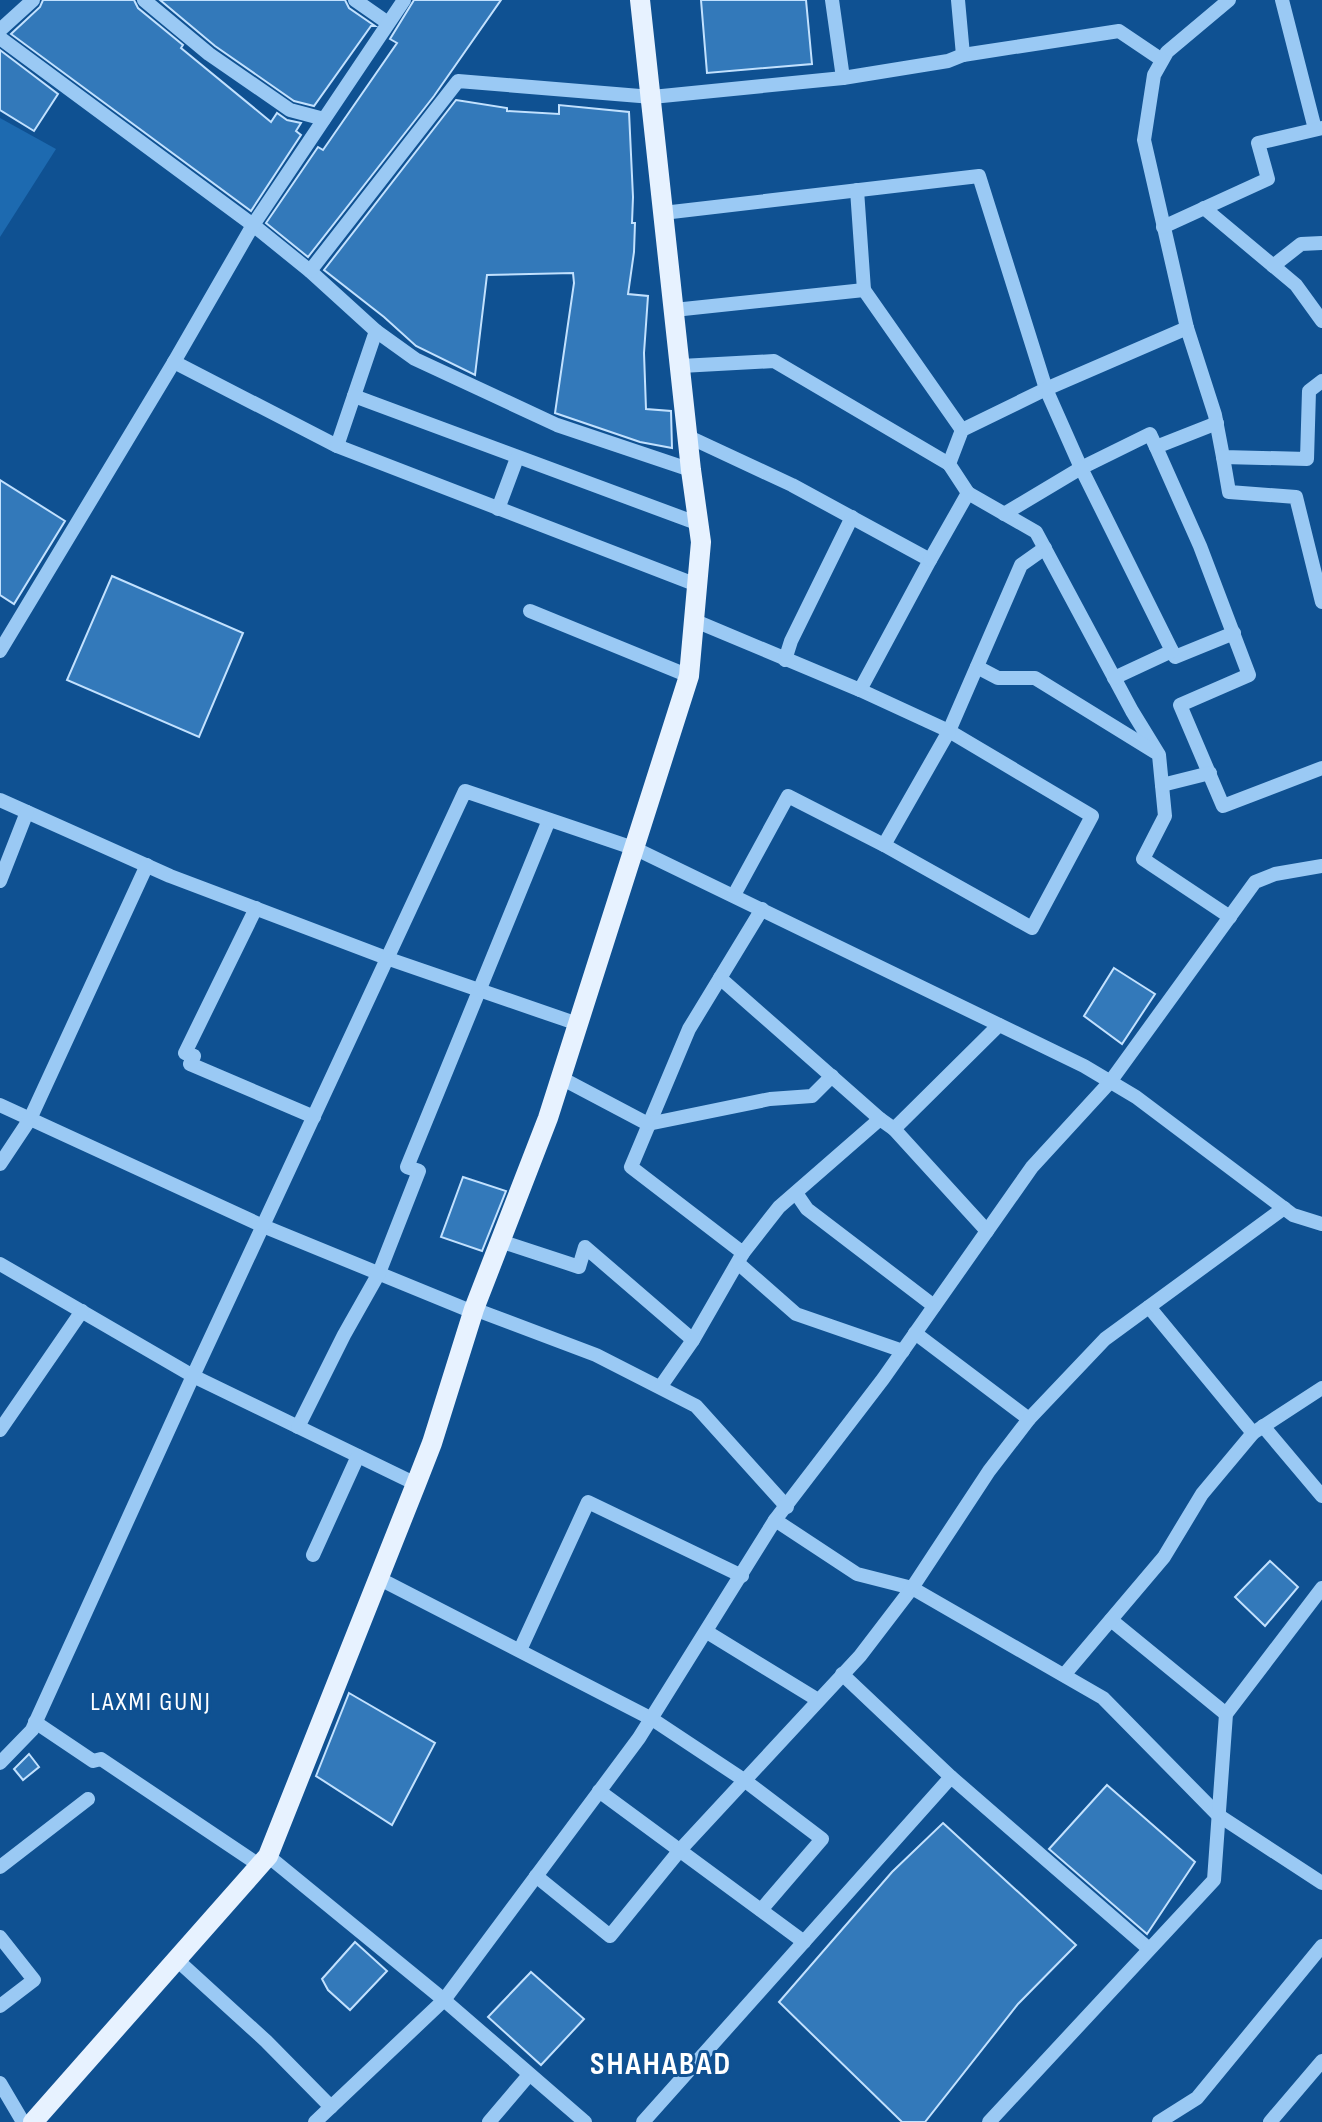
<svg xmlns="http://www.w3.org/2000/svg" width="1322" height="2122" viewBox="0 0 1322 2122" font-family="'Sofia Sans Condensed',sans-serif">
  <style>
    .green { fill: #1d6ab0 }
    .building { fill: #3379ba; stroke: #c2e1fe; stroke-width: 2 }
    .lines { fill: none; stroke-linecap: round; stroke-linejoin: round }
    .minor { stroke: #9ac9f4; stroke-width: 14 }
    .major { stroke: #e7f2ff; stroke-width: 20 }
    .labels { text-anchor: middle; dominant-baseline: central; stroke-width: 6; stroke-linejoin: round; paint-order: stroke }
    .neighbourhood-label { font-size: 26px; letter-spacing: 2px; fill: #fff; stroke: #0f5192 }
    .district-label { font-size: 32px; font-weight: bold; letter-spacing: 2px; fill: #fff; stroke: #0f5192 }
  </style>
  <rect width="100%" height="100%" fill="#0f5192"/>
  <!-- green -->
  <polygon class="green" points="0,118 56,149 0,237"/>
  <!-- building -->
  <g class="building">
    <polygon points="43,0 134,0 138,8 183,45 181,48 271,122 277,113 287,120 301,123 296,131 301,135 251,211 11,34 40,7"/>
    <polygon points="160,0 345,0 349,8 375,26 371,26 314,106 294,101 215,46"/>
    <polygon points="414,0 501,0 434,96 308,257 266,223 318,147 323,150 397,43 390,39"/>
    <polygon points="701,0 806,0 812,64 707,73"/>
    <polygon points="0,50 58,94 34,131 0,110"/>
    <polygon points="456,100 507,108 507,111 559,114 559,105 629,112 633,197 632,223 635,223 634,252 628,294 648,296 644,353 646,409 671,411 672,448 640,442 555,413 574,283 573,273 487,275 475,375 416,346 384,317 324,270"/>
    <polygon points="0,480 65,521 14,604 0,595"/>
    <polygon points="112,576 243,633 199,737 67,680"/>
    <polygon points="1114,968 1155,994 1122,1044 1084,1016"/>
    <polygon points="463,1177 506,1191 482,1251 441,1237"/>
    <polygon points="1270,1561 1298,1587 1265,1626 1235,1597"/>
    <polygon points="349,1693 435,1743 392,1825 316,1776"/>
    <polygon points="29,1754 39,1767 23,1780 14,1769"/>
    <polygon points="1107,1785 1195,1862 1147,1934 1049,1849"/>
    <polygon points="943,1823 1076,1945 1018,2004 925,2122 902,2122 779,2002 892,1872"/>
    <polygon points="355,1942 387,1971 350,2010 328,1990 322,1979"/>
    <polygon points="531,1972 584,2019 541,2065 488,2017"/>
  </g>
  <g class="lines">
    <!-- minor -->
    <g class="minor">
      <polyline points="144,0 209,54 290,110 324,119"/>
      <polyline points="355,0 388,23"/>
      <polyline points="832,0 843,78"/>
      <polyline points="1229,0 1167,52 1154,75 1144,140 1187,328 1215,415 1223,457 1307,459 1309,391 1322,381"/>
      <polyline points="1282,0 1315,129"/>
      <polyline points="0,30 33,0"/>
      <polyline points="0,38 253,225 310,271 376,331 415,359 557,425 691,470"/>
      <polyline points="963,55 1119,31 1162,60"/>
      <polyline points="857,190 864,290"/>
      <polyline points="1204,208 1296,285 1322,321"/>
      <polyline points="663,213 979,176 1046,389 1081,468 1004,514"/>
      <polyline points="1163,227 1268,179 1258,143 1322,128"/>
      <polyline points="1273,266 1301,244 1322,243"/>
      <polyline points="310,271 458,81 652,97 843,78 948,61 963,55 958,0"/>
      <polyline points="674,310 864,290 962,430"/>
      <polyline points="174,362 337,446 376,331"/>
      <polyline points="681,366 774,361 949,464"/>
      <polyline points="354,396 699,524"/>
      <polyline points="1217,423 1156,447 1200,546 1249,675 1180,705 1223,806 1322,768"/>
      <polyline points="689,437 792,485 930,560 860,690 693,620"/>
      <polyline points="337,446 697,585"/>
      <polyline points="1156,447 1150,434 1081,468 1175,657 1234,633"/>
      <polyline points="1223,457 1229,492 1296,497 1322,602"/>
      <polyline points="968,493 1036,532 1132,711 1159,755 1165,816 1143,859 1230,917"/>
      <polyline points="498,509 517,458"/>
      <polyline points="930,560 968,493 949,464 962,430 1046,389 1187,328"/>
      <polyline points="530,611 689,676"/>
      <polyline points="0,651 174,362 253,225 404,0"/>
      <polyline points="785,660 791,641 852,517"/>
      <polyline points="977,667 998,678 1035,678 1155,752"/>
      <polyline points="1114,678 1172,651"/>
      <polyline points="1162,785 1210,773"/>
      <polyline points="0,800 170,876 389,959 578,1024"/>
      <polyline points="884,845 1032,928 1092,816 949,731 1021,565 1045,548"/>
      <polyline points="0,881 27,812"/>
      <polyline points="734,895 788,796 884,845 949,731 860,690"/>
      <polyline points="256,908 185,1053 194,1056 190,1064 314,1117"/>
      <polyline points="762,909 689,1029 631,1167 743,1253 779,1207 880,1119 894,1129 999,1025"/>
      <polyline points="720,978 880,1119"/>
      <polyline points="561,1078 648,1124 770,1099 812,1096 832,1076"/>
      <polyline points="0,1105 263,1226 473,1312"/>
      <polyline points="894,1129 987,1231"/>
      <polyline points="0,1164 30,1119 147,865"/>
      <polyline points="796,1193 807,1209 934,1306"/>
      <polyline points="500,1241 579,1267 585,1247 693,1340 743,1253"/>
      <polyline points="0,1264 193,1376 416,1484"/>
      <polyline points="739,1264 796,1314 903,1351"/>
      <polyline points="1149,1307 1253,1433"/>
      <polyline points="474,1309 596,1355 696,1406 787,1507"/>
      <polyline points="915,1333 1029,1419"/>
      <polyline points="661,1386 693,1340"/>
      <polyline points="1263,1426 1322,1496"/>
      <polyline points="298,1427 344,1335 379,1273 419,1171 407,1167 549,820"/>
      <polyline points="0,1430 82,1311"/>
      <polyline points="775,1520 857,1574 912,1588 1103,1698 1218,1815 1322,1883"/>
      <polyline points="313,1555 358,1456"/>
      <polyline points="378,1578 652,1719 744,1780 822,1839 761,1910"/>
      <polyline points="1111,1620 1226,1714"/>
      <polyline points="707,1632 818,1700"/>
      <polyline points="520,1650 588,1502 742,1576"/>
      <polyline points="842,1674 951,1777"/>
      <polyline points="1064,1675 1164,1557 1202,1494 1253,1433 1322,1388"/>
      <polyline points="35,1722 93,1761 101,1759 259,1865"/>
      <polyline points="0,1763 32,1730 193,1376 465,791 636,849 1084,1066 1136,1097 1293,1215 1322,1224"/>
      <polyline points="599,1791 804,1942"/>
      <polyline points="268,1856 444,2000 585,2122"/>
      <polyline points="0,1867 88,1799"/>
      <polyline points="536,1876 610,1936 680,1850 860,1656 912,1588 989,1471 1029,1419 1105,1339 1284,1208"/>
      <polyline points="0,1937 34,1980 0,2006"/>
      <polyline points="176,1959 266,2041 331,2107"/>
      <polyline points="0,2083 23,2122"/>
      <polyline points="315,2122 444,2000 639,1738 775,1520 883,1379 1032,1167 1110,1082 1255,882 1275,874 1322,866"/>
      <polyline points="489,2122 529,2075"/>
      <polyline points="643,2122 951,1777 1149,1949"/>
      <polyline points="989,2122 1214,1880 1226,1714 1322,1588"/>
      <polyline points="1159,2122 1197,2098 1322,1946"/>
      <polyline points="1270,2122 1322,2061"/>
    </g>
    <!-- major -->
    <polyline class="major" points="33,2122 268,1856 416,1484 432,1443 474,1309 548,1118 689,676 701,542 691,470 640,0"/>
  </g>
  <g class="labels">
    <!-- neighbourhood labels -->
    <g class="neighbourhood-label">
      <text x="151" y="1702">LAXMI GUNJ</text>
    </g>
    <!-- district labels -->
    <g class="district-label">
      <text x="661" y="2064">SHAHABAD</text>
    </g>
  </g>
</svg>
